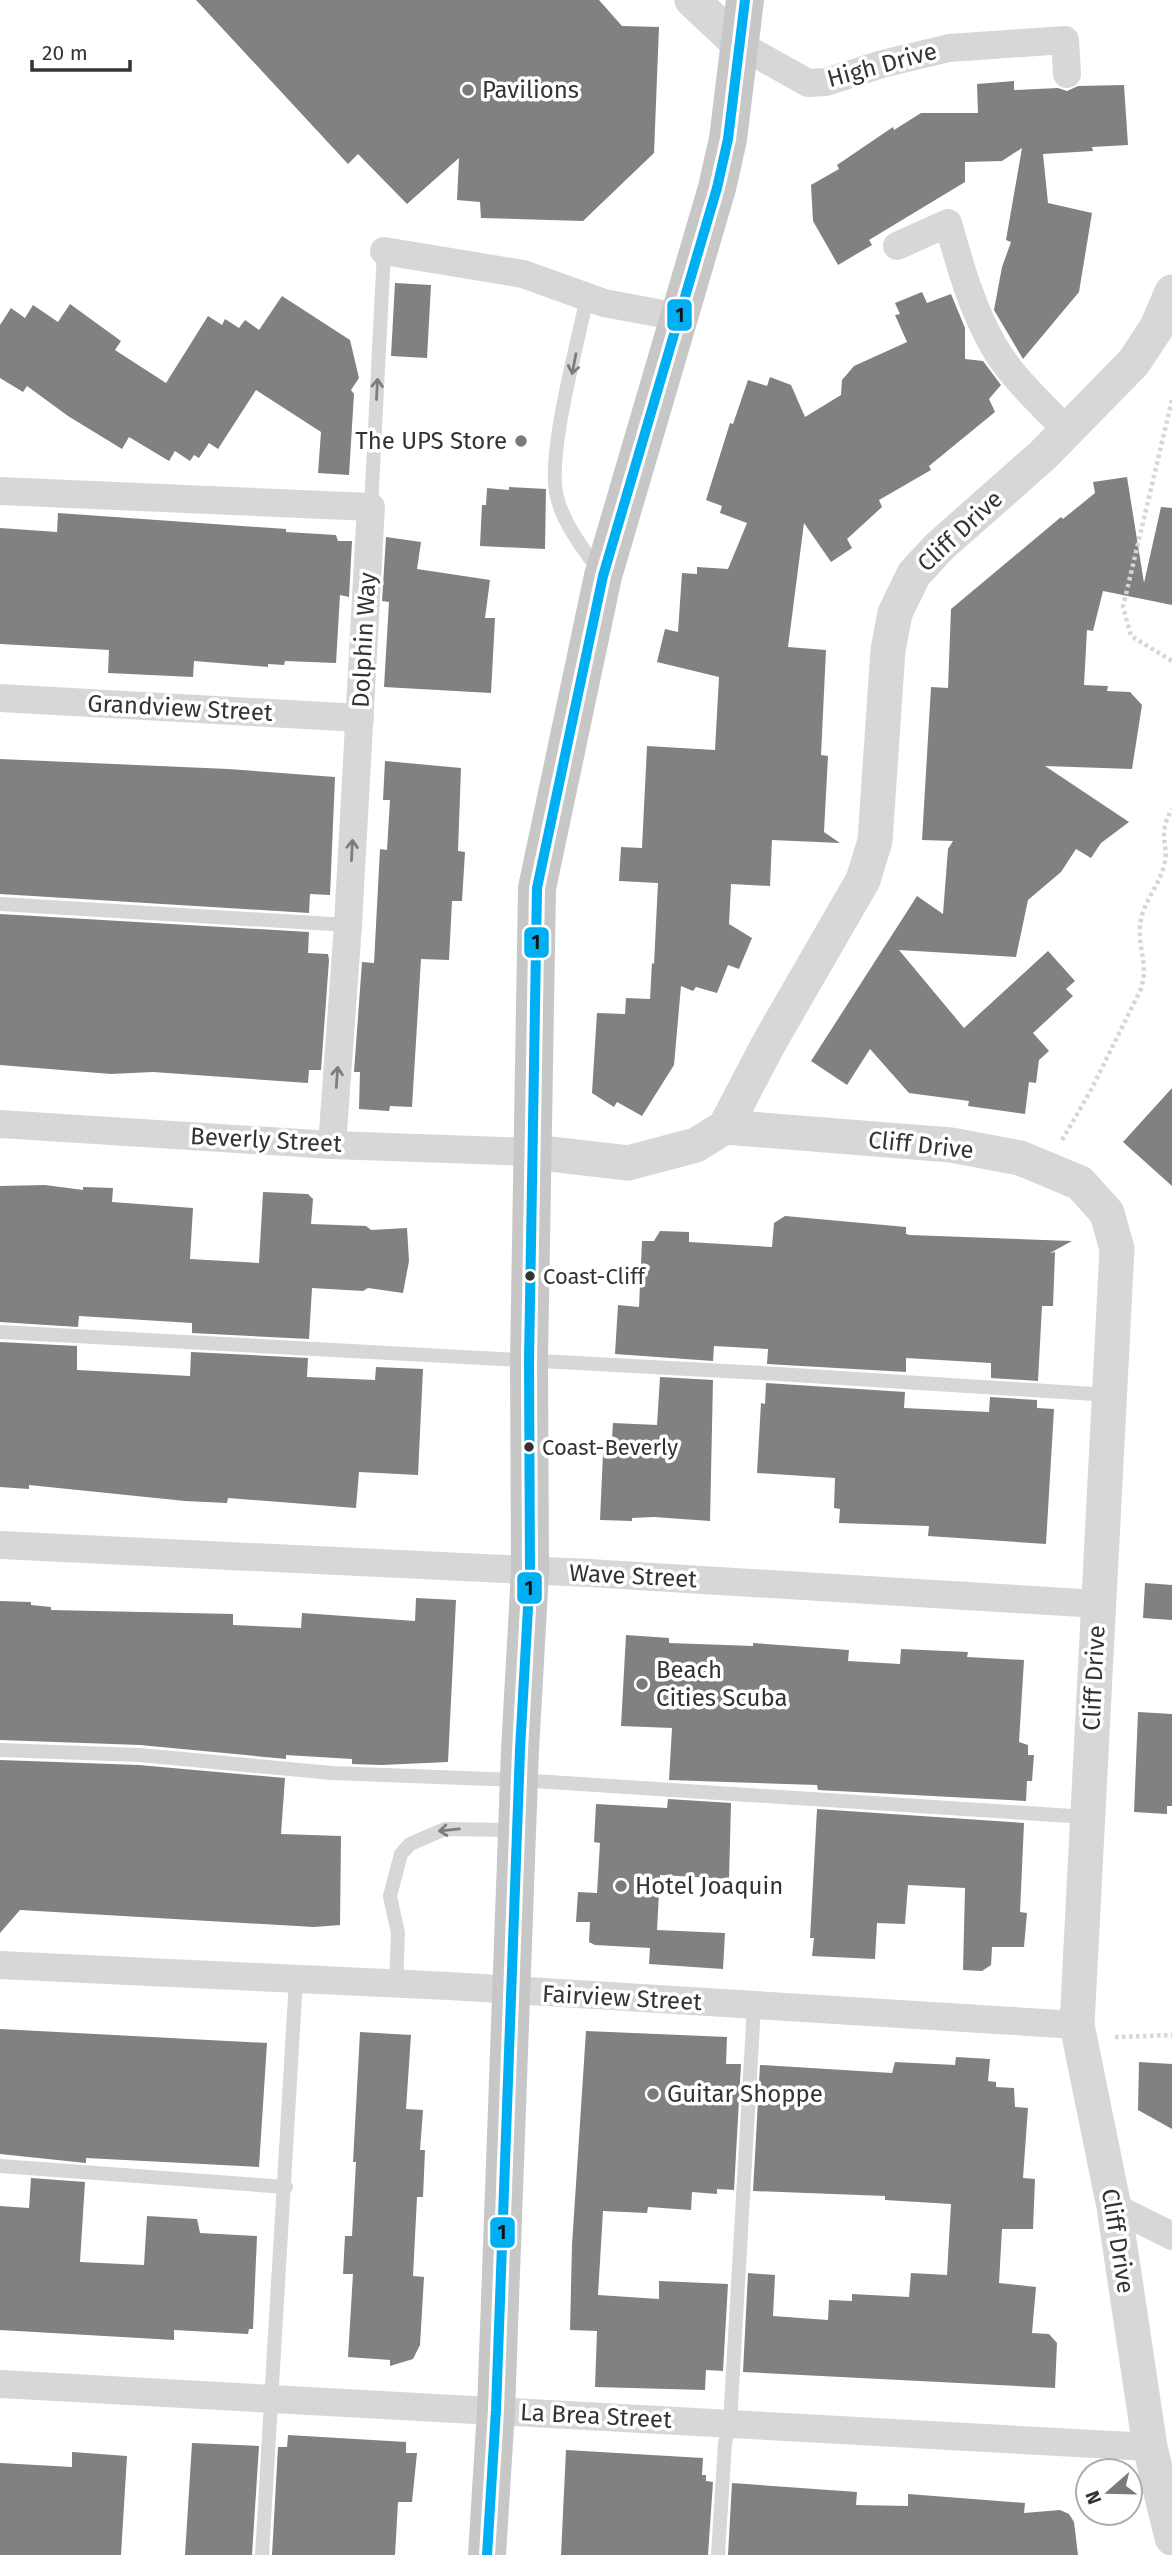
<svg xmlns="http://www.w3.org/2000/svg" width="1172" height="2555" viewBox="0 0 1172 2555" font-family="'Fira Sans',sans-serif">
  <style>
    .building { fill: #818181 }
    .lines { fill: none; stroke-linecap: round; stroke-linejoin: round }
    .path { stroke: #d6d6d6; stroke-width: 4.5; stroke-dasharray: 3.5 3.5; stroke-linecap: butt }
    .service { stroke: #d7d7d7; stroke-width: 14 }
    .minor { stroke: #d7d7d7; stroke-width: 28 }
    .tertiary { stroke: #d7d7d7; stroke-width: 35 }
    .trunk { stroke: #c7c7c7; stroke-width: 38 }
    .bus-1-casing { stroke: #fff; stroke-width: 16 }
    .bus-1 { stroke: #00aff2; stroke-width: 10 }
    .oneway { stroke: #7d7d7d }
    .poi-dot { fill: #7a7a7a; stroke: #fff; stroke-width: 2.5 }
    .bus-dot { fill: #333; stroke: #fff; stroke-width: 2.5 }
    .labels { text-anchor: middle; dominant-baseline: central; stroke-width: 7; stroke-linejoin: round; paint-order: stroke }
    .bus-label { font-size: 22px; fill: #333; stroke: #fff; text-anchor: start }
    .street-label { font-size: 24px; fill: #333; stroke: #fff }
    .poi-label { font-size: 24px; fill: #333; stroke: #fff; text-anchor: start }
    .line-badge { stroke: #fff; stroke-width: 2.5 }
    .pale-badge-label { font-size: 19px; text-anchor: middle; font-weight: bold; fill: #111 }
  </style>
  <rect width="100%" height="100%" fill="#fff"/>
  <!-- building -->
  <g class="building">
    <polygon points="196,0 599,0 622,26 659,27 654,153 583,221 481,218 480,202 457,200 459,158 407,204 358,154 348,164"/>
    <polygon points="1014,81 1014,90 1058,88 1067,91 1078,86 1124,85 1128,145 1092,147 1093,151 1043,154 1048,203 1092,213 1079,292 1023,359 994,310 1002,267 1011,242 1006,240 1022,148 1002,161 965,162 965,182 869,240 872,245 838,265 813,221 811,185 839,169 837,165 893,127 894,130 921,113 978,113 977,84"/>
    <polygon points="395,283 431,285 427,358 391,356"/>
    <polygon points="922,292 927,303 951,294 965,328 965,359 983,361 1001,385 989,399 995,412 929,466 931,470 879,500 882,507 847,539 852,548 831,562 804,523 788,647 826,650 821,755 828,756 824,832 840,843 772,840 770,886 731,884 729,924 752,938 739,969 728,965 717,993 696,987 693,991 681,986 674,1065 642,1116 617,1102 614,1107 592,1093 597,1013 625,1014 626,998 650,999 652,963 654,964 658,883 619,881 621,847 642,848 647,746 715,750 719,677 657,662 665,629 678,632 682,573 697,574 697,567 728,569 747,523 720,513 722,506 706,500 730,423 733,424 748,380 767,386 770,377 791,385 805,417 841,395 842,380 854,366 907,342 895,315 900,314 895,303"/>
    <polygon points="282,296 350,340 359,378 351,390 354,394 349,475 318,473 321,432 256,390 218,449 209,443 199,458 194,455 190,461 175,451 169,461 129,437 122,449 68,416 27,386 23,392 0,378 0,325 11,308 25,318 33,305 58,322 70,304 121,341 115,350 166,383 208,316 222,325 225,319 239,328 245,320 259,330"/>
    <polygon points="1127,477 1144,583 1161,507 1172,508 1172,605 1103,591 1093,631 1087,630 1084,685 1108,686 1107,691 1130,692 1142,705 1132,769 1045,766 1129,822 1101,843 1091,858 1076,849 1061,872 1028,900 1016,957 899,950 964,1028 1048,951 1075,981 1066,989 1073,996 1033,1033 1049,1051 1039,1060 1036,1083 1029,1082 1025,1114 968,1106 969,1101 909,1093 870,1049 847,1085 811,1061 917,896 943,914 948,849 953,841 922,840 931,687 948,688 951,609 1061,517 1063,519 1095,493 1093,482"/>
    <polygon points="509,487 546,489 545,549 480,546 482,505 486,505 487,488 509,490"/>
    <polygon points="58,513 286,529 286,532 336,535 338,541 352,541 349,597 340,595 336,663 285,661 284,665 268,664 268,667 194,661 193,677 108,673 109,650 0,644 0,528 57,532"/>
    <polygon points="386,537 421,542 417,569 490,580 485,618 495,618 491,693 384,687 389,602 382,601"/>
    <polygon points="0,759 228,769 335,777 330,895 310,894 309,913 0,894"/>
    <polygon points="385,761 461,768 458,851 465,852 462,901 452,901 449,960 421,959 412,1107 390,1106 389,1111 359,1109 360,1072 354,1072 362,962 374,963 380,849 387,850 390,800 383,800"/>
    <polygon points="0,914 309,932 308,953 328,954 329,960 321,1070 309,1070 308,1083 153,1072 111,1074 0,1065"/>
    <polygon points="1172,1088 1172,1186 1123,1142"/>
    <polygon points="45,1185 83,1190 83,1187 113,1188 112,1202 193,1208 190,1259 259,1263 263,1192 308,1194 313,1199 311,1224 366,1226 371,1230 407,1228 409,1261 403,1293 368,1288 363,1291 312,1288 309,1339 192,1333 192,1323 79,1316 78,1327 0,1322 0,1186"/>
    <polygon points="785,1216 906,1227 906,1234 910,1235 1072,1241 1050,1253 1055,1252 1053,1306 1042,1306 1038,1381 991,1378 991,1363 906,1358 906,1372 767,1364 768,1349 714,1346 713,1361 615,1354 618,1305 639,1307 642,1241 654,1241 660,1231 689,1232 689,1242 772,1247 774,1223"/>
    <polygon points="0,1342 77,1346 77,1370 190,1376 191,1352 308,1358 307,1377 375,1380 376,1367 423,1369 418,1475 359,1472 356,1508 228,1498 227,1503 185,1501 29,1485 29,1489 0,1487"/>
    <polygon points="660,1377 713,1380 710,1521 654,1517 632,1518 632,1521 600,1520 603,1453 611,1453 613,1423 657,1425"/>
    <polygon points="766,1383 905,1392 904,1408 989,1412 990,1397 1037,1400 1037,1408 1054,1409 1046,1544 928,1536 929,1526 839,1523 840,1509 834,1508 835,1478 757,1473 761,1403 765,1404"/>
    <polygon points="1145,1583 1172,1585 1172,1620 1143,1618"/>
    <polygon points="416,1598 456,1600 448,1762 381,1765 352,1764 352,1759 286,1755 286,1759 140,1745 0,1740 0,1601 31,1602 31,1605 51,1607 51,1610 233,1614 233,1625 301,1628 302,1613 415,1621"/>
    <polygon points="626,1635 669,1638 669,1643 753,1646 753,1643 849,1650 848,1661 900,1664 901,1649 968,1652 967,1657 1024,1660 1019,1742 1028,1745 1028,1755 1034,1755 1032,1781 1027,1781 1026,1801 818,1790 817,1785 669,1780 672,1728 621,1726"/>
    <polygon points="1138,1712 1172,1714 1172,1806 1167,1806 1167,1814 1134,1812"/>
    <polygon points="0,1760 139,1765 285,1778 281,1834 341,1836 340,1925 314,1927 20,1910 0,1933"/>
    <polygon points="668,1799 731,1803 729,1879 660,1875 657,1930 725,1933 723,1969 649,1964 650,1948 595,1945 589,1942 590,1922 576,1922 578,1892 597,1893 600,1843 594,1842 596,1804 667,1808"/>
    <polygon points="817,1809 1024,1823 1020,1912 1027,1913 1024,1947 992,1947 991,1965 982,1971 963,1970 965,1888 908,1885 905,1924 877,1923 875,1959 812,1956 814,1938 810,1938"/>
    <polygon points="0,2029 267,2043 259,2167 86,2158 86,2163 0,2154"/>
    <polygon points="586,2031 727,2037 726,2064 741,2064 734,2190 717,2189 717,2194 692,2192 691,2210 648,2207 647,2213 603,2211 598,2295 659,2299 659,2281 728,2284 723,2371 706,2370 705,2390 595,2387 597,2331 570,2330 572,2245"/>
    <polygon points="360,2032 411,2035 406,2109 423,2110 420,2150 425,2150 423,2197 417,2197 413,2276 424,2277 420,2345 413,2359 390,2366 390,2360 348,2357 353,2274 343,2274 345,2236 352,2236 356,2162 353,2162"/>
    <polygon points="956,2057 990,2059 988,2081 996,2082 996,2087 1014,2088 1015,2107 1028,2108 1023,2178 1035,2179 1033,2229 1002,2229 999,2283 1036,2287 1032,2333 1049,2334 1057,2343 1055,2388 743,2372 748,2273 775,2275 773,2316 828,2320 829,2300 852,2301 852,2294 909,2297 911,2273 947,2275 951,2204 885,2200 885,2196 753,2191 760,2065 892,2073 895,2062 955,2065"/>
    <polygon points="1139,2062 1172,2064 1172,2129 1138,2110"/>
    <polygon points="31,2178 85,2182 80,2262 144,2265 147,2216 197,2219 200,2233 257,2236 253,2329 249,2329 248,2334 174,2330 174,2340 0,2330 0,2206 29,2208"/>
    <polygon points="288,2435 406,2442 406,2453 417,2453 412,2502 398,2502 395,2555 272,2555 278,2447 287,2447"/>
    <polygon points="192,2443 259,2446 252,2555 185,2555"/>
    <polygon points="566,2450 703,2458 702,2475 706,2475 706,2481 713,2482 708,2555 561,2555"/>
    <polygon points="72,2452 127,2456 121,2555 0,2555 0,2463 72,2467"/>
    <polygon points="732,2483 857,2492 856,2505 908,2506 908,2494 1025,2503 1024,2513 1060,2510 1069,2514 1074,2522 1078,2555 728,2555"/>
  </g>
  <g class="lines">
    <!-- path -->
    <g class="path">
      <polyline points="1172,400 1123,607 1131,636 1172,661"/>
      <path d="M1062,1140L1090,1092L1141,989C1149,964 1138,950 1140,926C1142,903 1158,888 1164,866C1170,843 1156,837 1172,809"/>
      <polyline points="1115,2037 1172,2035"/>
    </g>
    <!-- service -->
    <g class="service">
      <path d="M587,297C578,343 546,456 557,497C564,525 583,548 599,571"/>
      <polyline points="371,507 384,251"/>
      <polyline points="0,904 348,925"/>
      <polyline points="0,1332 762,1373 1110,1395"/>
      <polyline points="0,1750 140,1755 332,1773 519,1780 1087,1817"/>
      <polyline points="396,1984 398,1933 390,1896 401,1854 410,1844 445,1829 516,1830"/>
      <polyline points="0,2166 286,2187"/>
      <polyline points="262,2555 296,1979"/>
      <polyline points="718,2555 725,2443 730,2423 754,2006"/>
    </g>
    <!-- minor -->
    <g class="minor">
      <polyline points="740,45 808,83 826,82 882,64 949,48 1065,40 1067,74"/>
      <path d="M897,246L948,223C960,265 971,306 993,345C1011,377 1042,404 1067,431"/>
      <polyline points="384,251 523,274 604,303 679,317"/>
      <polyline points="0,491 371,507 348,925 332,1145"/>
      <polyline points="0,698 360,718"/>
      <polyline points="0,1124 332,1145 533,1152"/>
      <polyline points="0,1545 589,1573 1098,1604"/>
      <polyline points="0,1965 449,1986 1077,2025"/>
      <polyline points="1114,2207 1172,2236"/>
      <polyline points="0,2384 1150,2447"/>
    </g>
    <!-- tertiary -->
    <g class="tertiary">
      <polyline points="692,0 740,45"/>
      <polyline points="725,1127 951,1145 1020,1158 1080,1183 1107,1213 1117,1249 1077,2025 1114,2207 1150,2447 1172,2538"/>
      <polyline points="533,1152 628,1163 696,1145 725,1127 769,1043 863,880 875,841 888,650 895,613 914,574 939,547 1043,455 1134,362 1157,327 1172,292"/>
    </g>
    <!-- trunk -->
    <polyline class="trunk" points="487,2555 496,2410 520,1750 530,1572 529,1361 537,888 603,576 717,188 728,139 745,0"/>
    <defs>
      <polyline id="bus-1" points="487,2555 496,2410 520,1750 530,1572 529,1361 537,888 603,576 717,188 728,139 745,0"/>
    </defs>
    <!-- bus-1 casing -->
    <use href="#bus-1" class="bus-1-casing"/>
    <!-- bus-1 -->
    <use href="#bus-1" class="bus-1"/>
  </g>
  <!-- one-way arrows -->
  <defs><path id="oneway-shaft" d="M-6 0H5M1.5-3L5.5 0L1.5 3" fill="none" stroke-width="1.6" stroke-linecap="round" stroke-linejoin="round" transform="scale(1.75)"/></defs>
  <g class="oneway">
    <use href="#oneway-shaft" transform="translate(574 364) rotate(101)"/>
    <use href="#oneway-shaft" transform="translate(377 389) rotate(-87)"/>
    <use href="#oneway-shaft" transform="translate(352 850) rotate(-87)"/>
    <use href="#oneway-shaft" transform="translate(337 1077) rotate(-86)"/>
    <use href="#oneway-shaft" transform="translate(449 1830) rotate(174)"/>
  </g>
  <!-- markers -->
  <g class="poi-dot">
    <circle cx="468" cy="90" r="7"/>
    <circle cx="521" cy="441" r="7"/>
    <circle cx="642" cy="1684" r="7"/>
    <circle cx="621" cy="1886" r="7"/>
    <circle cx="653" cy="2094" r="7"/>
  </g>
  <g class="bus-dot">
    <circle cx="530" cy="1276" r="6"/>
    <circle cx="529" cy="1447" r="6"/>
  </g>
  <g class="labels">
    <!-- bus labels -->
    <g class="bus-label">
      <text x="543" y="1276">Coast-Cliff</text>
      <text x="542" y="1447">Coast-Beverly</text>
    </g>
    <!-- street labels -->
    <g class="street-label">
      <text transform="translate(882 65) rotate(-15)">High Drive</text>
      <text transform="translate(960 531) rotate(-43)">Cliff Drive</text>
      <text transform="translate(364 640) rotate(-87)">Dolphin Way</text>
      <text transform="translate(180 708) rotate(3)">Grandview Street</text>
      <text transform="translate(266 1140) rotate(3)">Beverly Street</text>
      <text transform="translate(921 1145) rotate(6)">Cliff Drive</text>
      <text transform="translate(633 1576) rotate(3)">Wave Street</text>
      <text transform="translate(1094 1678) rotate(-87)">Cliff Drive</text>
      <text transform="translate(622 1998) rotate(3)">Fairview Street</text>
      <text transform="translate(1118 2241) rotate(81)">Cliff Drive</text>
      <text transform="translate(596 2416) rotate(3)">La Brea Street</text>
    </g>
    <!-- poi labels -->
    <g class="poi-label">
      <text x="482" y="90">Pavilions</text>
      <text x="507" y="441" text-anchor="end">The UPS Store</text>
      <text x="656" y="1670">Beach<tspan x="656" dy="28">Cities Scuba</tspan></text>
      <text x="635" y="1886">Hotel Joaquin</text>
      <text x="667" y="2094">Guitar Shoppe</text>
    </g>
  </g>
  <g class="line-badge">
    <rect x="666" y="298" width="27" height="34" rx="7" fill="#00aff2"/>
    <rect x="523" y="926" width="27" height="33" rx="7" fill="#00aff2"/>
    <rect x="516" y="1571" width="27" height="34" rx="7" fill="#00aff2"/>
    <rect x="489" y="2216" width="27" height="33" rx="7" fill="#00aff2"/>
  </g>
  <g class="pale-badge-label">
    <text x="680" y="322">1</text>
    <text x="536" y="949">1</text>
    <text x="529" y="1595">1</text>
    <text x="502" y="2239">1</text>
  </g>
  <!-- north arrow -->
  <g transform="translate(1109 2492) rotate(250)"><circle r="33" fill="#ffffff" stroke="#adadad" stroke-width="2"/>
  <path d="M0-5L12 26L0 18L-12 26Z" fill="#7a7a7a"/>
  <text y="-10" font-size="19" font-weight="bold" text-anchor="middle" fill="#333333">N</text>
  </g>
  <!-- scale -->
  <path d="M32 60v10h98v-10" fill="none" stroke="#333333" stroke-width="3.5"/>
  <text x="42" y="60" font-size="21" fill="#333333" stroke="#ffffff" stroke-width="5" paint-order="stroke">20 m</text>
</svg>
